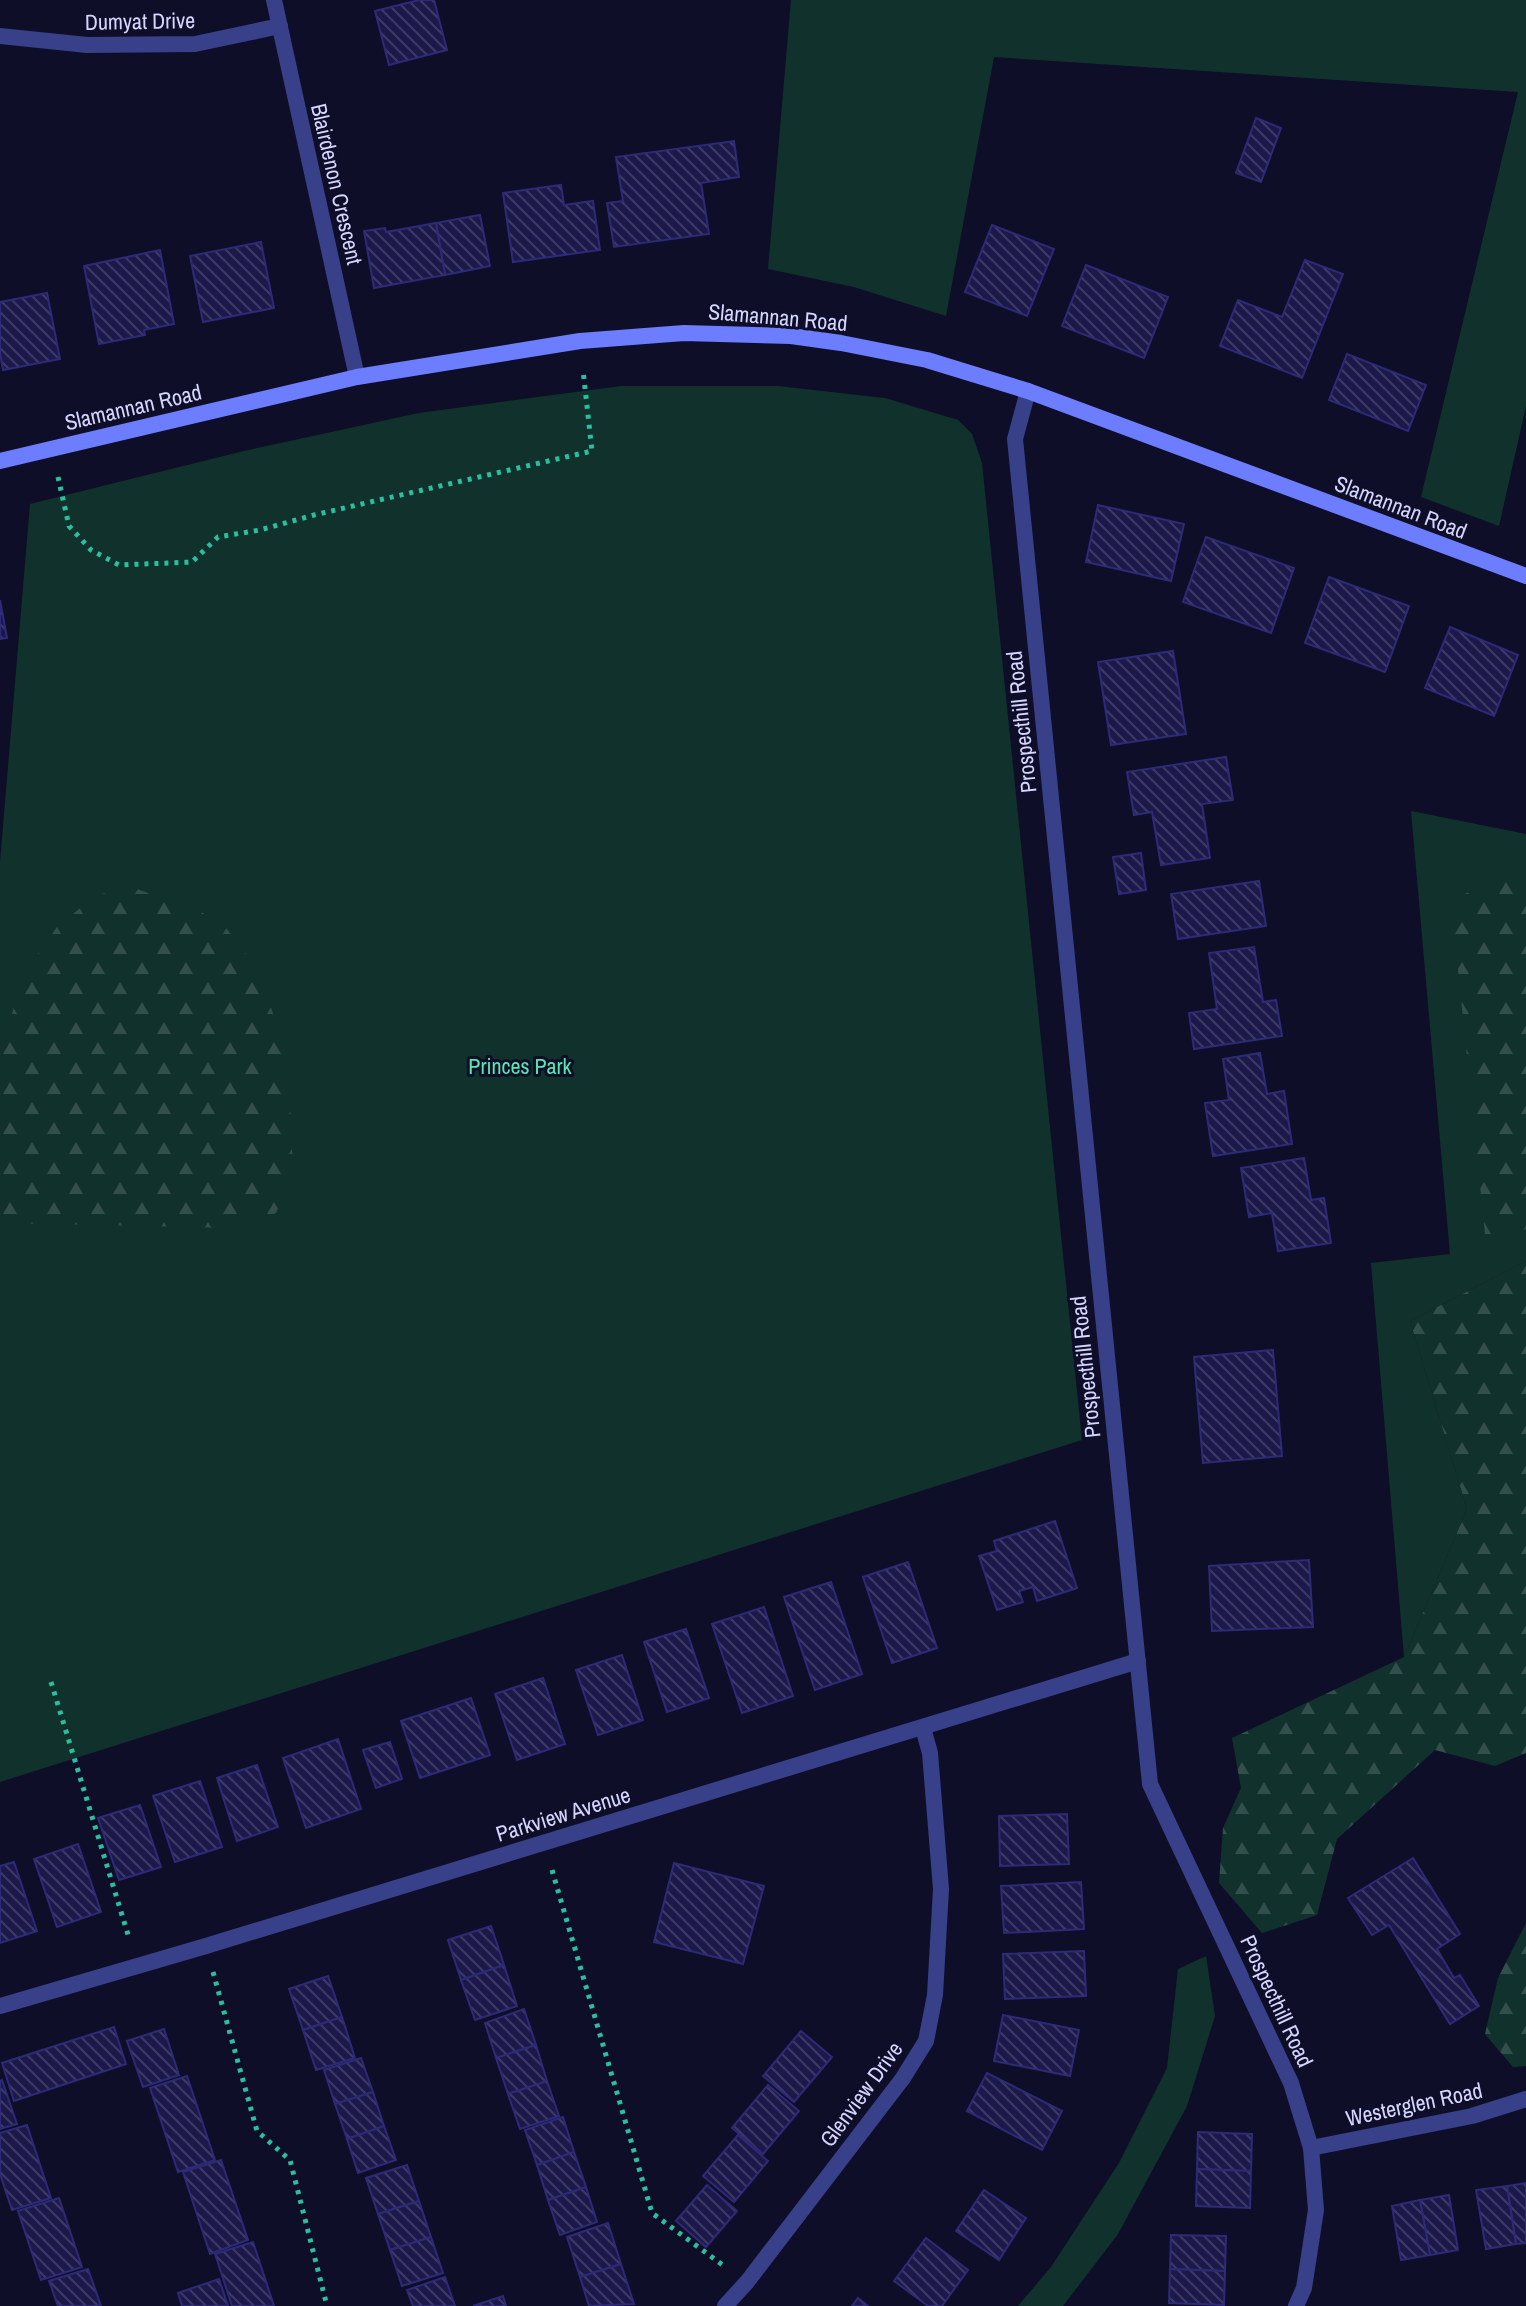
<svg xmlns="http://www.w3.org/2000/svg" width="1526" height="2306" viewBox="0 0 1526 2306" font-family="'Archivo Narrow',sans-serif">
  <style>
    .green { fill: #11322c }
    .forest { fill: url(#forest-firs) }
    .building { fill: url(#building-back-hatch); stroke: #2e2a77; stroke-width: 2 }
    .lines { fill: none; stroke-linecap: round; stroke-linejoin: round }
    .path { stroke: #29bfa0; stroke-width: 5; stroke-dasharray: 4 6; stroke-linecap: butt }
    .street { stroke: #374089; stroke-width: 16 }
    .secondary { stroke: #6c7dff; stroke-width: 16 }
    .labels { text-anchor: middle; dominant-baseline: central; stroke-width: 6; stroke-linejoin: round; paint-order: stroke }
    .street-label { font-size: 22px; fill: #d5d6ff; stroke: #0f0e28 }
    .park-label { font-size: 22px; fill: #5ae6af; stroke: #0f0e28 }
  </style>
  <defs>
    <pattern id="forest-firs" width="22" height="20" patternUnits="userSpaceOnUse" patternTransform="scale(2)"><rect width="22" height="20" fill="#11322c"/><path d="M5 1l3.5 6h-7zM16 11l3.5 6h-7z" fill="#334f4c"/></pattern>
    <pattern id="building-back-hatch" width="6" height="6" patternUnits="userSpaceOnUse" patternTransform="scale(2)"><rect width="6" height="6" fill="#1c194a"/><path d="M-1 5l2 2M0 0l6 6M5-1l2 2" fill="none" stroke="#3c3a65"/></pattern>
  </defs>
  <rect width="100%" height="100%" fill="#0f0e28"/>
  <!-- green -->
  <g class="green">
    <polygon points="791,0 1526,0 1526,406 1499,526 1421,497 1518,92 994,57 946,316 854,287 768,269"/>
    <polygon points="621,386 778,386 885,398 958,420 972,434 982,463 1082,1440 0,1782 0,862 30,504 244,451 419,413"/>
    <polygon points="1411,811 1526,834 1526,1261 1410,1321 1467,1509 1404,1657 1371,1263 1450,1254"/>
    <polygon points="1206,1956 1215,2016 1187,2106 1118,2234 1063,2306 1018,2306 1051,2267 1119,2163 1167,2068 1178,1969"/>
  </g>
  <!-- forest -->
  <g class="forest">
    <polygon points="1503,875 1526,878 1526,1229 1486,1244 1451,901"/>
    <polygon points="126,885 219,919 257,968 288,1056 293,1173 276,1213 234,1228 6,1223 0,1221 0,1052 25,972 57,927 94,897"/>
    <polygon points="1526,1261 1526,1753 1495,1766 1435,1750 1337,1839 1317,1915 1262,1933 1219,1883 1223,1828 1241,1788 1232,1738 1404,1657 1467,1509 1410,1321"/>
    <polygon points="1526,1923 1526,2066 1513,2067 1485,2034 1498,1978"/>
  </g>
  <!-- building -->
  <g class="building">
    <polygon points="419,0 434,0 447,50 389,65 375,11"/>
    <polygon points="1256,118 1281,128 1261,182 1236,173"/>
    <polygon points="734,141 739,177 701,183 709,234 614,247 607,203 623,201 616,157"/>
    <polygon points="561,185 564,205 593,201 600,250 513,262 503,193"/>
    <polygon points="480,215 490,266 445,275 436,223"/>
    <polygon points="436,223 445,275 374,288 364,231 385,228 386,232"/>
    <polygon points="992,225 1054,249 1027,316 965,292"/>
    <polygon points="261,242 274,308 203,322 190,256"/>
    <polygon points="160,250 174,324 144,330 145,335 99,344 84,266"/>
    <polygon points="1305,260 1343,274 1302,378 1220,346 1238,300 1282,317"/>
    <polygon points="1086,265 1168,297 1144,358 1062,326"/>
    <polygon points="47,293 60,359 3,370 0,353 0,302"/>
    <polygon points="1347,354 1426,385 1408,431 1329,400"/>
    <polygon points="1098,505 1184,524 1171,581 1086,562"/>
    <polygon points="1206,537 1294,568 1271,633 1183,602"/>
    <polygon points="1329,577 1409,606 1385,672 1305,643"/>
    <polygon points="0,600 7,638 0,639"/>
    <polygon points="1450,627 1518,655 1494,716 1425,688"/>
    <polygon points="1173,651 1186,734 1111,745 1098,662"/>
    <polygon points="1226,757 1233,800 1202,804 1210,858 1161,865 1152,812 1134,815 1127,772"/>
    <polygon points="1141,853 1146,890 1119,894 1113,857"/>
    <polygon points="1259,881 1266,926 1178,939 1171,894"/>
    <polygon points="1254,947 1263,1002 1276,1000 1282,1036 1194,1049 1189,1013 1217,1009 1209,953"/>
    <polygon points="1260,1053 1267,1094 1284,1091 1292,1144 1213,1156 1205,1103 1229,1100 1223,1059"/>
    <polygon points="1304,1158 1311,1200 1324,1198 1331,1243 1278,1251 1272,1213 1249,1217 1241,1168"/>
    <polygon points="1273,1350 1282,1456 1203,1463 1194,1357"/>
    <polygon points="1055,1521 1077,1588 1037,1601 1033,1587 1019,1591 1023,1602 997,1610 979,1556 997,1551 994,1541"/>
    <polygon points="1309,1560 1313,1627 1212,1631 1209,1566"/>
    <polygon points="908,1562 937,1648 892,1663 863,1577"/>
    <polygon points="831,1582 862,1674 815,1690 784,1597"/>
    <polygon points="764,1607 793,1696 742,1713 712,1624"/>
    <polygon points="686,1629 709,1698 667,1712 644,1642"/>
    <polygon points="622,1655 643,1720 598,1735 576,1670"/>
    <polygon points="543,1678 565,1744 517,1760 495,1694"/>
    <polygon points="471,1698 490,1755 420,1778 401,1721"/>
    <polygon points="338,1739 361,1809 306,1828 283,1758"/>
    <polygon points="390,1742 402,1779 376,1788 363,1750"/>
    <polygon points="257,1765 278,1827 237,1841 217,1778"/>
    <polygon points="200,1781 222,1847 175,1862 153,1796"/>
    <polygon points="140,1805 161,1867 119,1880 98,1818"/>
    <polygon points="1067,1814 1069,1864 1000,1866 999,1816"/>
    <polygon points="78,1844 101,1912 57,1927 34,1859"/>
    <polygon points="1413,1858 1460,1934 1437,1949 1454,1978 1460,1975 1479,2006 1450,2024 1389,1925 1372,1935 1348,1898"/>
    <polygon points="14,1862 37,1931 0,1943 0,1866"/>
    <polygon points="674,1863 764,1886 743,1964 654,1942"/>
    <polygon points="1081,1882 1084,1929 1004,1933 1001,1886"/>
    <polygon points="491,1926 504,1965 461,1980 448,1940"/>
    <polygon points="1084,1951 1086,1996 1005,1999 1003,1954"/>
    <polygon points="504,1965 517,2006 475,2020 461,1980"/>
    <polygon points="328,1976 342,2017 303,2030 289,1989"/>
    <polygon points="524,2009 536,2045 496,2058 485,2023"/>
    <polygon points="1003,2015 1079,2030 1070,2076 994,2061"/>
    <polygon points="342,2017 355,2058 316,2070 303,2030"/>
    <polygon points="114,2027 126,2064 14,2101 2,2063"/>
    <polygon points="164,2029 179,2075 143,2087 127,2041"/>
    <polygon points="801,2031 832,2057 794,2102 763,2076"/>
    <polygon points="536,2045 547,2081 508,2094 496,2058"/>
    <polygon points="361,2058 373,2092 335,2104 324,2070"/>
    <polygon points="987,2073 1062,2111 1042,2150 967,2111"/>
    <polygon points="187,2076 215,2160 178,2172 150,2088"/>
    <polygon points="2,2080 17,2124 0,2129 0,2081"/>
    <polygon points="547,2081 559,2116 520,2129 508,2094"/>
    <polygon points="768,2085 799,2111 763,2154 732,2128"/>
    <polygon points="373,2092 384,2126 347,2139 335,2104"/>
    <polygon points="563,2117 574,2152 537,2165 525,2130"/>
    <polygon points="27,2125 51,2198 12,2210 0,2174 0,2133"/>
    <polygon points="384,2126 396,2160 358,2173 347,2139"/>
    <polygon points="1198,2132 1252,2134 1251,2171 1197,2169"/>
    <polygon points="738,2135 768,2161 734,2202 703,2176"/>
    <polygon points="574,2152 586,2187 548,2200 537,2165"/>
    <polygon points="221,2160 248,2240 210,2254 183,2172"/>
    <polygon points="407,2165 419,2201 378,2214 366,2178"/>
    <polygon points="1197,2169 1251,2171 1250,2208 1196,2206"/>
    <polygon points="1526,2183 1526,2243 1516,2244 1507,2186"/>
    <polygon points="707,2185 737,2211 706,2247 676,2221"/>
    <polygon points="1507,2186 1516,2244 1486,2249 1476,2190"/>
    <polygon points="586,2187 597,2222 560,2235 548,2200"/>
    <polygon points="984,2190 1026,2218 999,2260 956,2231"/>
    <polygon points="1449,2195 1458,2250 1430,2255 1420,2200"/>
    <polygon points="59,2198 82,2267 41,2280 18,2211"/>
    <polygon points="1420,2200 1430,2255 1401,2260 1392,2206"/>
    <polygon points="419,2201 431,2237 390,2250 378,2214"/>
    <polygon points="608,2223 621,2264 580,2277 567,2237"/>
    <polygon points="1171,2235 1226,2236 1225,2271 1170,2269"/>
    <polygon points="431,2237 443,2273 402,2286 390,2250"/>
    <polygon points="926,2238 968,2270 942,2306 928,2306 894,2281"/>
    <polygon points="253,2242 274,2306 232,2306 215,2254"/>
    <polygon points="621,2264 634,2304 589,2306 580,2277"/>
    <polygon points="88,2269 101,2306 58,2306 49,2281"/>
    <polygon points="1170,2269 1225,2271 1224,2305 1169,2303"/>
    <polygon points="445,2277 455,2306 413,2306 407,2290"/>
    <polygon points="219,2279 228,2306 182,2306 178,2293"/>
    <polygon points="503,2296 506,2306 473,2306"/>
    <polygon points="858,2298 868,2306 852,2306"/>
  </g>
  <g class="lines">
    <!-- path -->
    <g class="path">
      <polyline points="58,477 69,526 91,550 119,565 192,562 218,537 260,530 314,515 592,451 583,370"/>
      <polyline points="51,1682 129,1938"/>
      <polyline points="552,1870 652,2213 724,2266"/>
      <polyline points="213,1972 257,2131 290,2160 327,2306"/>
    </g>
    <!-- street -->
    <g class="street">
      <polyline points="274,0 357,377"/>
      <polyline points="0,36 87,45 195,44 280,26"/>
      <polyline points="1028,391 1015,439 1150,1784 1291,2083 1311,2148 1316,2210 1304,2288 1296,2306"/>
      <polyline points="0,2006 206,1946 1138,1661"/>
      <polyline points="1311,2148 1472,2116 1526,2099"/>
      <polyline points="725,2306 747,2282 903,2078 926,2041 935,1995 941,1889 930,1753 923,1728"/>
    </g>
    <!-- secondary -->
    <polyline class="secondary" points="0,461 357,377 580,341 684,333 791,336 841,343 927,360 1028,391 1526,576"/>
  </g>
  <g class="labels">
    <!-- street labels -->
    <g class="street-label">
      <text transform="translate(140 21) rotate(-1)">Dumyat Drive</text>
      <text transform="translate(337 184) rotate(77)">Blairdenon Crescent</text>
      <text transform="translate(778 317) rotate(5)">Slamannan Road</text>
      <text transform="translate(133 407) rotate(-13)">Slamannan Road</text>
      <text transform="translate(1401 507) rotate(21)">Slamannan Road</text>
      <text transform="translate(1021 722) rotate(-96)">Prospecthill Road</text>
      <text transform="translate(1085 1367) rotate(-96)">Prospecthill Road</text>
      <text transform="translate(563 1814) rotate(-17)">Parkview Avenue</text>
      <text transform="translate(1277 2001) rotate(65)">Prospecthill Road</text>
      <text transform="translate(861 2094) rotate(-54)">Glenview Drive</text>
      <text transform="translate(1414 2104) rotate(-12)">Westerglen Road</text>
    </g>
    <!-- park labels -->
    <g class="park-label">
      <text x="520" y="1066">Princes Park</text>
    </g>
  </g>
</svg>
